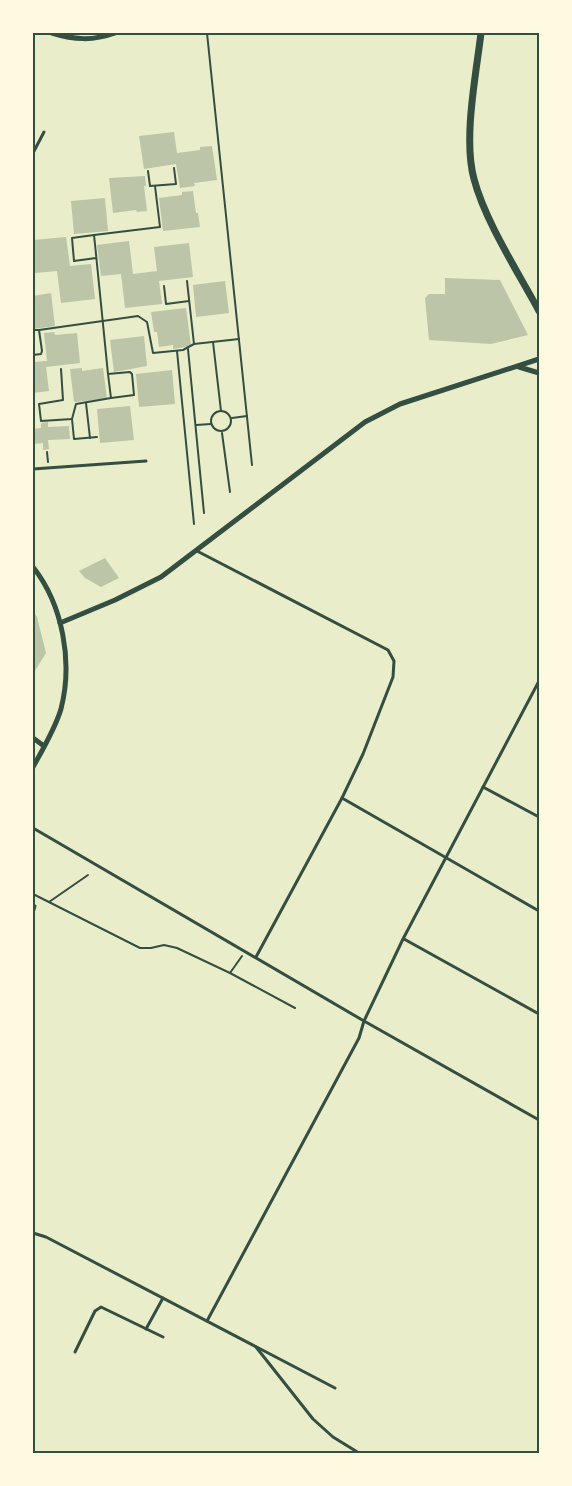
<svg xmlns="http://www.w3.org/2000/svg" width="572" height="1486" viewBox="0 0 572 1486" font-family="'Fira Sans Condensed',sans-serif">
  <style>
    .building { fill: #bcc5a7 }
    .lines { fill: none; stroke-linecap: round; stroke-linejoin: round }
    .path { stroke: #344e41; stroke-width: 2 }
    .service { stroke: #344e41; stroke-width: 3 }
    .minor { stroke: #344e41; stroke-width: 5 }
    .tertiary { stroke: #344e41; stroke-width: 7 }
    .neatline { fill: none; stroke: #344e41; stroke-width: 2 }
  </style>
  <rect width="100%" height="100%" fill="#e9edc9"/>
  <!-- building -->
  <g class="building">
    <polygon points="174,132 177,153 200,150 200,147 212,146 217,180 194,183 195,186 180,188 176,164 144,169 139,136"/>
    <polygon points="145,176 146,186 144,186 147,211 137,212 136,210 113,213 109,178"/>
    <polygon points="193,191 196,213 198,213 200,227 163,231 159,198 182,195 182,192"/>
    <polygon points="105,198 108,231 74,234 71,201"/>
    <polygon points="66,237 70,266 91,264 95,299 61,303 57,271 35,273 33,240"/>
    <polygon points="129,241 133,274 157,271 154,247 189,243 193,277 159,281 162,304 125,308 121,274 101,276 97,245"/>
    <polygon points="445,278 500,280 528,335 491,344 429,340 425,298 429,294 445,294"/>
    <polygon points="225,281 229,313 196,317 193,285"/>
    <polygon points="51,293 55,326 33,329 33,296"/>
    <polygon points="186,308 191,346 173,349 173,345 159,347 157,332 154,332 151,312"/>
    <polygon points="54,332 55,335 77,333 80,363 46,367 49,391 33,393 33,362 47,361 44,333"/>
    <polygon points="144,336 147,366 114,372 110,340"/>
    <polygon points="82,368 82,371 103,368 107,399 74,402 70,369"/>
    <polygon points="172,370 175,404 139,407 136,374"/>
    <polygon points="130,406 134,440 100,443 97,409"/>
    <polygon points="48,422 48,427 69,426 70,439 48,440 49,449 43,450 43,443 33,444 33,429 41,428 41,423"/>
    <polygon points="105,558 119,578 101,587 85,578 79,571"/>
    <polygon points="33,611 37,617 46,653 33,674"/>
  </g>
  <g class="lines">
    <!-- path -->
    <g class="path">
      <polyline points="207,33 252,465"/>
      <polyline points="148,171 150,186 176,184 174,168"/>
      <polyline points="94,235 160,227 155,186"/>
      <path d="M96,258L74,261L72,238L94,235C99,281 103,327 108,374"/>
      <polyline points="187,281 194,344"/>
      <polyline points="164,286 166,304 189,301"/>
      <polyline points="33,330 39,330 42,351 41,354 33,355"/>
      <polyline points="39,330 138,316 147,322 153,353 183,350 194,344 239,339"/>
      <polyline points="213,342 221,411"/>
      <polyline points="188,349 204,513"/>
      <polyline points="177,351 194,524"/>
      <polyline points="61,369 63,400 39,404 41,421 72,419 76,404 111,398"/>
      <polygon points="130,372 132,374 134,395 111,398 108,374"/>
      <polyline points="86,403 90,438"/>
      <circle cx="221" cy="421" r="10"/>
      <polyline points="232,418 247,416"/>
      <polyline points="72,419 74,439 97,437"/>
      <polyline points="196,425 211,424"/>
      <polyline points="222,433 230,492"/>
      <polyline points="47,452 48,462"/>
      <polyline points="33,894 140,948 151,948 164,945 177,948 230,973 295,1008"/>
      <polyline points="49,902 88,875"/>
      <polyline points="230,973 242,956"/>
    </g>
    <!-- service -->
    <g class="service">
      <polyline points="33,153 44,132"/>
      <polyline points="33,469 146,461"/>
      <polyline points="197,551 388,650 394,661 393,677 363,754 342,798 256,957"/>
      <polyline points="483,787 539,817"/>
      <polyline points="342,798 539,911"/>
      <polyline points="33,828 364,1021 539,1120"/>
      <polyline points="33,913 35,906"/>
      <polyline points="404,939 539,1014"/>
      <polyline points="33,1233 46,1237 335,1388"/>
      <polyline points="207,1321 359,1038 364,1021 403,939 539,681"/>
      <polyline points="146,1329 163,1298"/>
      <polyline points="256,1347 313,1419 333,1437 359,1453"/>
      <polyline points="75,1352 95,1311 101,1307 163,1337"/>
    </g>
    <!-- minor -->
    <g class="minor">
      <path d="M52,33C74,40 93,41 115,33"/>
      <polyline points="519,367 539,373"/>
      <path d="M33,567C63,605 73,662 61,709C55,729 43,749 33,767"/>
      <polyline points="60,623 115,600 161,577 365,422 400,404 539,359"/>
      <polyline points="33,738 44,746"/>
    </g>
    <!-- tertiary -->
    <path class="tertiary" d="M481,33C476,75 463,139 474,179C485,221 518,272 539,311"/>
  </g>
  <!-- border -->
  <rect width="572" height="1486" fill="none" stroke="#fefae0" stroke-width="69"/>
  <rect x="34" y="34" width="504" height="1418" class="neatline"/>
</svg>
